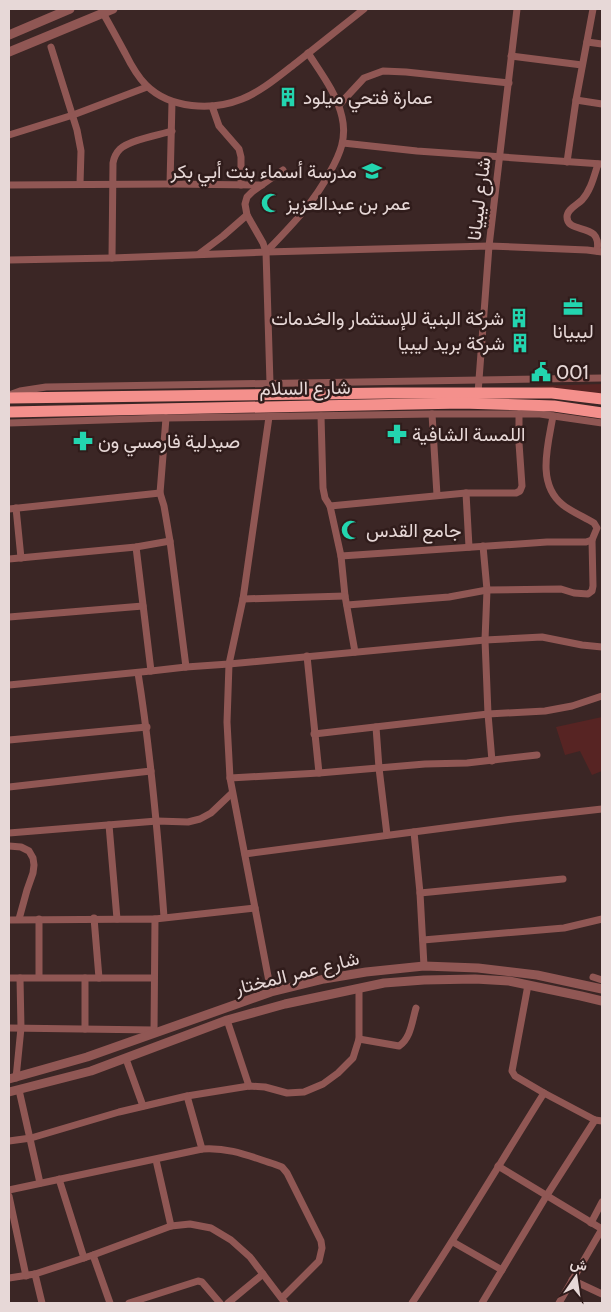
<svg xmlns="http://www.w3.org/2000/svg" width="611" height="1312" viewBox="0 0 611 1312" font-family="Cabin,Vazirmatn,sans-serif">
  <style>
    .green { fill: #572423 }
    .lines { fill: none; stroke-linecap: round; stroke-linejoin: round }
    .minor { stroke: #905754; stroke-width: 7 }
    .tertiary { stroke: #905754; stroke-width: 9 }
    .trunk { stroke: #f4908c; stroke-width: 11 }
    .labels { text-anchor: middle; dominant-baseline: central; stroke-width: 5; stroke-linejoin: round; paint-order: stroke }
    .poi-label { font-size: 19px; fill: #e7d8d7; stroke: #301c1b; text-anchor: start }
    .street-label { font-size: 19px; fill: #e7d8d7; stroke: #301c1b }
  </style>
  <rect width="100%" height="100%" fill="#3b2625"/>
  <!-- green -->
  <g class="green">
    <polygon points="602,384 602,395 533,386"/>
    <polygon points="602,717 602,771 592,775 580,751 565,755 556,727"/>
  </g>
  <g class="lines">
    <!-- minor -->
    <g class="minor">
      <path d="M103,13C111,27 118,40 125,53C131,65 137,76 146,85C170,109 212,111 242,99C262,91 279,76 296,63C319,45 341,27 364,9"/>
      <polyline points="587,42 602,44"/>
      <polyline points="51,47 77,130 81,151 80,184"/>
      <polyline points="511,56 582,65"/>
      <polyline points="576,100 602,104"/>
      <polyline points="339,105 364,78 383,71 406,72 509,83"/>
      <polyline points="212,106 219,126 239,149 241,157 241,185"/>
      <polyline points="9,135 73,115 147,87"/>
      <polyline points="343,143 417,151 602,164"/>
      <polyline points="567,162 576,100 593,9"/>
      <polyline points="170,184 172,102"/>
      <polyline points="9,185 170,184 262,185"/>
      <path d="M597,251C603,221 567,235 567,217C567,209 577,205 582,200C591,190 594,176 598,164"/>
      <path d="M266,252C291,226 313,204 330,172C340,154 347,138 342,117C337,94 321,73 308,53"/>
      <polyline points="199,254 223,236 247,215"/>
      <path d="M112,258L113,163C114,157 116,153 120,149C129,140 159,135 172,131"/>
      <polyline points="9,260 112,258 266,252 489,246 587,250 602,252"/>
      <polyline points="270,383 266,252 263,243 247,215 245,204 247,197 252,192 283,170"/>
      <polyline points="478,393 489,246 517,9"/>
      <polyline points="9,395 20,391 46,387 602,378"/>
      <polyline points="432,414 437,495"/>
      <polyline points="321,416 323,488 325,498 330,506 341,556 345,596 355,652"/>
      <polyline points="166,418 160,493 164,506 170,541 186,667"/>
      <polyline points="9,423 166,418 432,414 540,414 602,423"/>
      <polyline points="466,493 469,547"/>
      <polyline points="330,506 466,493 516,493 520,491 522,486 519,443 519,414"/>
      <polyline points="16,508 21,558"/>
      <polyline points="9,509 160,493"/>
      <polyline points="483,546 487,590 485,640 488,714 492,761"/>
      <polyline points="136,547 151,671"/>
      <path d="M341,556L547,542H586L592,540L597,528L594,523C584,517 572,512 563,505C536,484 548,445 553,416"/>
      <polyline points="9,559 136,547 170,541"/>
      <polyline points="243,599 345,596"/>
      <polyline points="347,605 449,597 487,590 561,589 574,593 588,594 592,591 593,586 592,540"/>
      <polyline points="9,617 143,606"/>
      <polyline points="307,656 319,773"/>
      <path d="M138,673C151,754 158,835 164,917"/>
      <polyline points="9,685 151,671 186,667 229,664 485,640 542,637 582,645 602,647"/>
      <polyline points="376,727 379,768 387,835"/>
      <polyline points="314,734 488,714 545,711 572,706 602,696"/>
      <polyline points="9,740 147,727"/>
      <polyline points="230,778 319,773 425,764 467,763 537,755"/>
      <polyline points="9,787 151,771"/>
      <polyline points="109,825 117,919"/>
      <polyline points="414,832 420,893 424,966"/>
      <polyline points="9,833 157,821 188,822 200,819 211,813 232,793"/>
      <polyline points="9,846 21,847 29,851 33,858 34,865 33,873 27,890 19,919"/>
      <polyline points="245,854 513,819 602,809"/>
      <polyline points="420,893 563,879"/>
      <polyline points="255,908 271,992"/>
      <polyline points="94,918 99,978"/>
      <polyline points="155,919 255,908 230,778 227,722 229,664 243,599 269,417"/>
      <polyline points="9,920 155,919 154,1033"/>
      <polyline points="423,940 564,928 602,919"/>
      <polyline points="39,977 39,919"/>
      <polyline points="593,977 602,980"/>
      <polyline points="9,978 154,978"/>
      <polyline points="528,985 512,1071 515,1076 544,1093"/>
      <polyline points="227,1020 249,1086"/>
      <polyline points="9,1028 154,1030"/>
      <polyline points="85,1029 85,978"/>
      <path d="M359,1039L399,1046C411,1038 412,1021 416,1008"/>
      <polyline points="126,1059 143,1106"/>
      <polyline points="16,1078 21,1028 20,978"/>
      <polyline points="19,1090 40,1183"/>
      <polyline points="9,1141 31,1138 119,1112 187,1096 249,1086 265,1087 287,1093 304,1092 323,1084 338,1073 353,1058 359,1039 359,988"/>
      <path d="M202,1149C229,1147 249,1156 274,1164L282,1167L287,1173L321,1241L322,1248L319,1261L282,1298"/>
      <polyline points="156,1160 171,1226"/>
      <polyline points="498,1166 602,1229"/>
      <polyline points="59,1179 84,1258"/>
      <polyline points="9,1190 202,1149 187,1096"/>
      <polyline points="9,1196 26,1276"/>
      <polyline points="591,1223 602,1202"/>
      <polyline points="453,1242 502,1270"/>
      <polyline points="93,1255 110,1303"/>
      <polyline points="35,1274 42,1303"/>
      <polyline points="9,1278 35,1274 93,1255 171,1226 190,1224 211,1228 231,1240 250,1257 285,1303"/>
      <polyline points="572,1280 602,1294"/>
      <polyline points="129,1303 198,1281 202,1282 220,1303"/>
      <polyline points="228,1303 263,1274"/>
      <path d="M412,1303C458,1234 500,1163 544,1093L595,1120L602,1121"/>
      <polyline points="482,1303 547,1195 595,1120"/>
      <polyline points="559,1303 602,1229"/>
    </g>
    <!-- tertiary -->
    <g class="tertiary">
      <polyline points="9,35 70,9"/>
      <polyline points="9,52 113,9"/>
      <polyline points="9,1079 87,1057 271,992 324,979 366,972 424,966 478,968 537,975 602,989"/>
      <polyline points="9,1092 91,1071 227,1020 285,1004 384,983 424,980 475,979 509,981 581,996 602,1001"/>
    </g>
    <!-- trunk -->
    <g class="trunk">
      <polyline points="9,398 389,393 552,393 602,399"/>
      <polyline points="9,412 462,403 554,406 602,413"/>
    </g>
  </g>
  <!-- icons -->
  <defs>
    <symbol id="building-bare" viewBox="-9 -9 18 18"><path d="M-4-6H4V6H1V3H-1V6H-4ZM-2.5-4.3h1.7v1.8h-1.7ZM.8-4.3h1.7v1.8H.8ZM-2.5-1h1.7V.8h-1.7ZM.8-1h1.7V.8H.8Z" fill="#23d5af" stroke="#301c1b" stroke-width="2.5" paint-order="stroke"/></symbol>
    <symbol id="school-bare" viewBox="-9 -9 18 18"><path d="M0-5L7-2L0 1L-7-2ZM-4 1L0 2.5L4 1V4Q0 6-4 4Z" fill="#23d5af" stroke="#301c1b" stroke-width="2.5" paint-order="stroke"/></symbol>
    <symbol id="mosque-bare" viewBox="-9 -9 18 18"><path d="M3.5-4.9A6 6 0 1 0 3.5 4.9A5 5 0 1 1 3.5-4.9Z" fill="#23d5af" stroke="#301c1b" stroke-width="2.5" paint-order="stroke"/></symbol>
    <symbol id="office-bare" viewBox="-9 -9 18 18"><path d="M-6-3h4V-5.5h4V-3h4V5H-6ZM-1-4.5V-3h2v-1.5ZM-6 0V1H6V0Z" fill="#23d5af" stroke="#301c1b" stroke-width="2.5" paint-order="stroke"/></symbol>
    <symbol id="civic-bare" viewBox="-9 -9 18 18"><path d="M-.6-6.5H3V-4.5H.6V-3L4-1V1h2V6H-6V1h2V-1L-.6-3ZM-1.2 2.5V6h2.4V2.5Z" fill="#23d5af" stroke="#301c1b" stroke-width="2.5" paint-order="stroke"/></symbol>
    <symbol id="pharmacy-bare" viewBox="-9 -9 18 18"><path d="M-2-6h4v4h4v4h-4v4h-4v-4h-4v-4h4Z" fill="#23d5af" stroke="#301c1b" stroke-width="2.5" paint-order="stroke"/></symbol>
  </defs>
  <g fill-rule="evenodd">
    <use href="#building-bare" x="274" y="83" width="28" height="28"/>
    <use href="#school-bare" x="358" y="157" width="28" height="28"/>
    <use href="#mosque-bare" x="257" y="189" width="28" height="28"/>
    <use href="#office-bare" x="559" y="293" width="28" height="28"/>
    <use href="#building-bare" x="505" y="304" width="28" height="28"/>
    <use href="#building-bare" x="506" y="329" width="28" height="28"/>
    <use href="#civic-bare" x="527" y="358" width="28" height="28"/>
    <use href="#pharmacy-bare" x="383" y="420" width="28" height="28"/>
    <use href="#pharmacy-bare" x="69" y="427" width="28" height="28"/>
    <use href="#mosque-bare" x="337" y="516" width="28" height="28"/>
  </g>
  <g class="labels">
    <!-- poi labels -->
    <g class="poi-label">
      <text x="303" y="97">عمارة فتحي ميلود</text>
      <text x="357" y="171" text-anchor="end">مدرسة أسماء بنت أبي بكر</text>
      <text x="286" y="203">عمر بن عبدالعزيز</text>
      <text x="504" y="318" text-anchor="end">شركة البنية للإستثمار والخدمات</text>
      <text x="573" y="331" text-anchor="middle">ليبيانا</text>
      <text x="505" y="343" text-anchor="end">شركة بريد ليبيا</text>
      <text x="556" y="372">001</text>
      <text x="412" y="434">اللمسة الشافية</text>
      <text x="98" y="441">صيدلية فارمسي ون</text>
      <text x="366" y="530">جامع القدس</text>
    </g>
    <!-- street labels -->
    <g class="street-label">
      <text transform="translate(479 199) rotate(-83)">شارع ليبيانا</text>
      <text transform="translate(305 388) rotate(-1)">شارع السلام</text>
      <text transform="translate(297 973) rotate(-14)">شارع عمر المختار</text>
    </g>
  </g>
  <!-- border -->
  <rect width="611" height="1312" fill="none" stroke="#e7d8d7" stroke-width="20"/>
  <!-- north arrow -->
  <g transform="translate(576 1277) rotate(13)" stroke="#301c1b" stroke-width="4" paint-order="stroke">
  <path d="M0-4L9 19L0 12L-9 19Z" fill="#e7d8d7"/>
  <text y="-8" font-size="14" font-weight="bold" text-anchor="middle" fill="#e7d8d7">ش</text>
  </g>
</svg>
